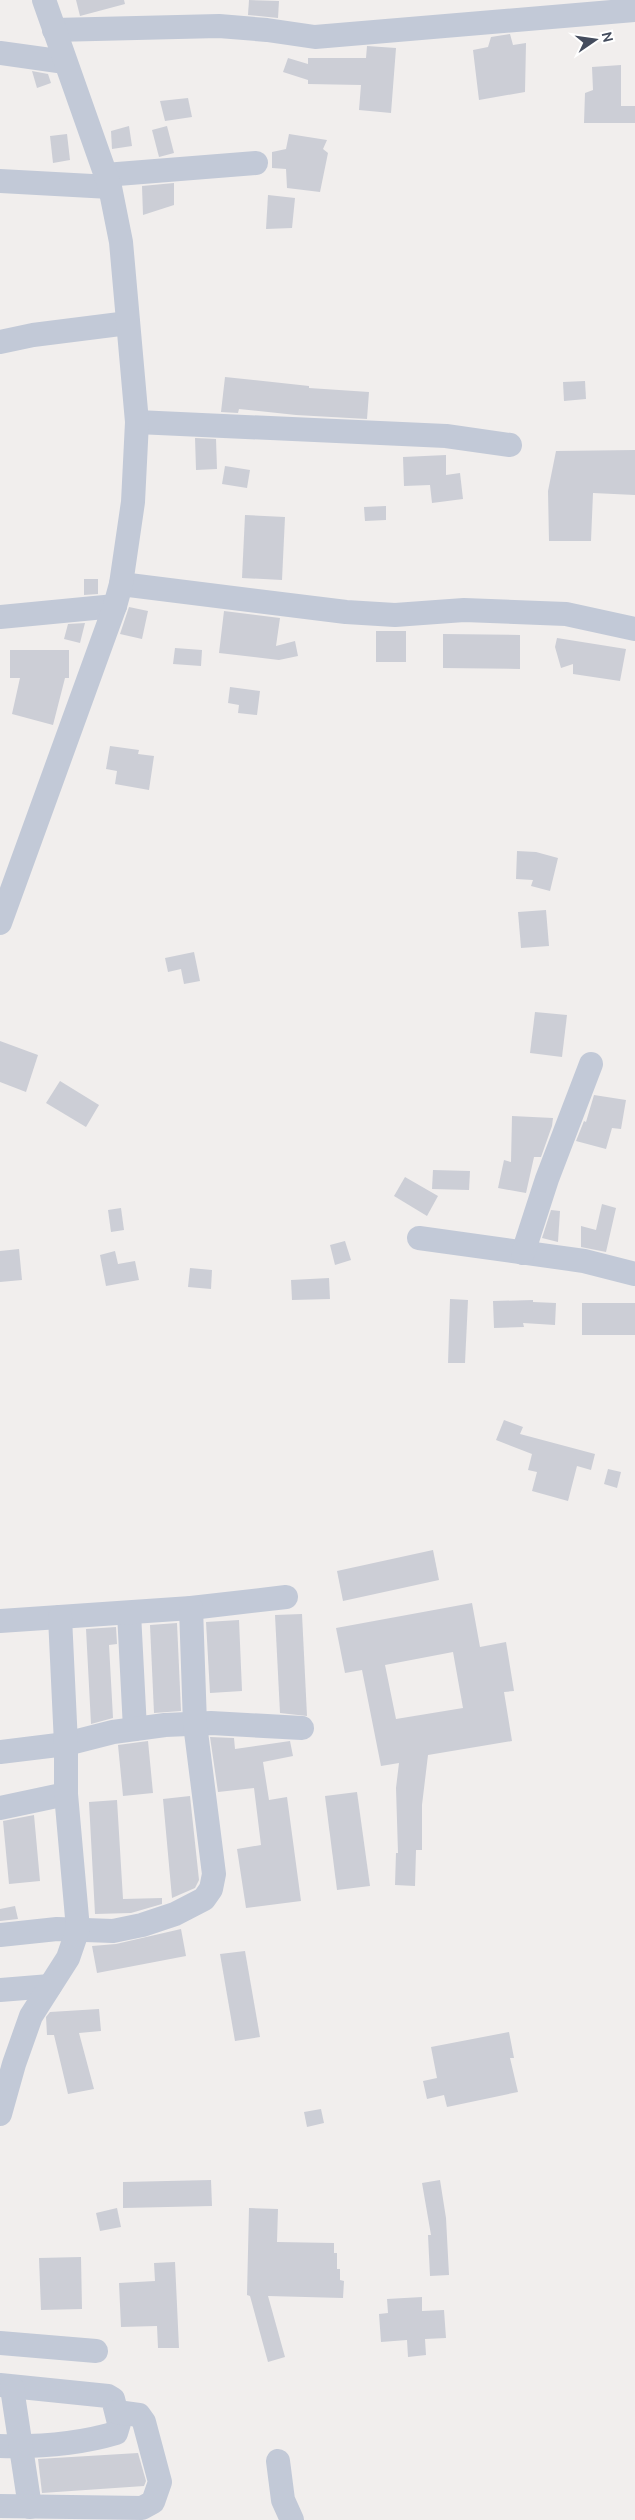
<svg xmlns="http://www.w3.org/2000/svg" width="635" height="2520" viewBox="0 0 635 2520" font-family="Ubuntu,sans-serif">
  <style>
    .building { fill: #ccced6; fill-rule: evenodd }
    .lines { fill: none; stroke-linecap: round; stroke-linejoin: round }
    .minor { stroke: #c2c9d7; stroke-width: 24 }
  </style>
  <rect width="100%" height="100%" fill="#f1eeed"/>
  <!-- building -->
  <g class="building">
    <polygon points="76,0 124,0 125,4 80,16"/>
    <polygon points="249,0 279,1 278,18 248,15"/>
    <polygon points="510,34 513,45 526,43 525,92 479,100 473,50 488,47 491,37"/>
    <polygon points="367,46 396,48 391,113 359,110 361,85 308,84 308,80 283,72 288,58 308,64 308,58 366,58"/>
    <polygon points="621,65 621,106 635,106 635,123 584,123 585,93 593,90 592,67"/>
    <polygon points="32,71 48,74 51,83 37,88"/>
    <polygon points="188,98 192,117 165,121 160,101"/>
    <polygon points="129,126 132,146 112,149 111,131"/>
    <polygon points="167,126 174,153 159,157 152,130"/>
    <polygon points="67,134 70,160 53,163 50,136"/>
    <polygon points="289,134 327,140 323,149 328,153 320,192 287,188 286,169 272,168 272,152 286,149"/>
    <polygon points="174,183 174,205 143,215 142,186"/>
    <polygon points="268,195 295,198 292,228 266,229"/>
    <polygon points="225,377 309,386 309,388 369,392 367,419 296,415 239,409 238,413 221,412"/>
    <polygon points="585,381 586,399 564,401 563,382"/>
    <polygon points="195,438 216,439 217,469 196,470"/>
    <polygon points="635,450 635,495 593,493 591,541 549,541 548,491 556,451"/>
    <polygon points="446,455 446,475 460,473 463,499 432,503 430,485 404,486 403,457"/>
    <polygon points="225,466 250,470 247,488 222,484"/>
    <polygon points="386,506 386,520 365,521 364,507"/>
    <polygon points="245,515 285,517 282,580 242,578"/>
    <polygon points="84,579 98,579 98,594 84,595"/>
    <polygon points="129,607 148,611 142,639 120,634"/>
    <polygon points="224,611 280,618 276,646 295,641 298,656 279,660 219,653"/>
    <polygon points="85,623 80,643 64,639 68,624"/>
    <rect x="376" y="631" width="30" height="31"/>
    <polygon points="443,634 520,635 520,669 443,668"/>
    <polygon points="557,638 626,649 620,681 573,674 573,664 561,668 555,647"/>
    <polygon points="175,648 202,650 201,666 173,664"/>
    <polygon points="10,650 69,650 69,678 65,678 53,725 12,714 20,678 10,678"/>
    <polygon points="230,687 260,691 257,715 238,713 239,705 228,703"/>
    <polygon points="110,746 139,750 138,754 154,756 149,790 115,784 117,771 106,769"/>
    <polygon points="517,851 536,852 558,858 550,891 531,886 533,880 516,879"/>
    <polygon points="546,910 549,946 521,948 518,912"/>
    <polygon points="194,952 200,981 184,984 181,969 168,972 165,958"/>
    <polygon points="535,1012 567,1015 562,1057 530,1053"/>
    <polygon points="0,1041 38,1055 26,1092 0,1082"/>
    <polygon points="60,1081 99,1105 86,1127 46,1103"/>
    <polygon points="594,1095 626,1100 621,1129 612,1128 606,1149 576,1141 584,1121 586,1122"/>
    <polygon points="512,1116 553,1118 552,1126 541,1157 534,1157 526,1193 498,1188 504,1160 511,1162"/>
    <polygon points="433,1170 470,1171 469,1190 432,1189"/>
    <polygon points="405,1177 438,1196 427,1216 394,1196"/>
    <polygon points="602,1204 616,1208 606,1252 581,1247 581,1226 596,1230"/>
    <polygon points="121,1208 124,1230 111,1232 108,1210"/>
    <polygon points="551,1210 560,1211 558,1242 542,1238"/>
    <polygon points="345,1241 351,1260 335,1265 330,1245"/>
    <polygon points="19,1249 22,1280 0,1282 0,1251"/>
    <polygon points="115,1251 118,1264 135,1261 139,1280 106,1286 100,1255"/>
    <polygon points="190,1268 212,1270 211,1289 188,1287"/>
    <polygon points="329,1278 330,1299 292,1300 291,1280"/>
    <polygon points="450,1299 468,1300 465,1363 448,1363"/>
    <polygon points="533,1300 533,1302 556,1303 555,1325 523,1323 524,1327 494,1328 493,1301"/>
    <rect x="582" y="1303" width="53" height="32"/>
    <polygon points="504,1420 523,1427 520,1434 595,1454 591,1470 577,1466 568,1501 532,1491 537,1472 528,1470 532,1454 496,1440"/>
    <polygon points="608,1469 621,1472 617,1488 604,1484"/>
    <polygon points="433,1550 439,1580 343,1601 337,1571"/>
    <path d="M472,1603L480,1647L506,1642L514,1691L504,1692L512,1741L428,1755L422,1805V1850H416L415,1886L395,1885L396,1853H398L396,1788L399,1763L381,1766L362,1670L345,1673L336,1628ZM453,1652L463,1708L396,1719L385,1665Z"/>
    <polygon points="302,1614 307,1716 280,1713 275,1615"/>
    <polygon points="239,1620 242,1691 210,1693 206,1622"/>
    <polygon points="177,1623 181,1711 154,1713 150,1625"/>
    <polygon points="116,1627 117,1644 109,1645 113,1718 91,1724 86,1629"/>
    <polygon points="210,1737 234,1738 235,1749 290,1741 293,1756 263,1762 269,1800 287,1797 301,1901 246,1908 237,1849 261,1845 254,1788 218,1792"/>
    <polygon points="148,1741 153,1793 123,1796 118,1745"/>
    <polygon points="357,1792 370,1886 337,1890 325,1796"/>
    <polygon points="190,1796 199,1880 195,1888 172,1898 163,1799"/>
    <polygon points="117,1800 123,1899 162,1898 162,1904 131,1913 95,1914 89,1802"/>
    <polygon points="34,1815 40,1881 9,1884 3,1821"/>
    <polygon points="15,1906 18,1919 0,1921 0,1909"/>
    <polygon points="181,1929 186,1956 97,1973 92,1946 116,1944"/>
    <polygon points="245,1951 260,2037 235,2041 220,1954"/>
    <polygon points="99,2009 101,2031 79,2033 94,2089 68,2094 54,2035 47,2035 46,2017 50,2012"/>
    <polygon points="509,2032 514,2058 510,2058 518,2092 447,2107 444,2095 427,2099 423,2081 437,2078 431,2047"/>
    <polygon points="321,2109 324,2123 307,2127 304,2112"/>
    <polygon points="211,2180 212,2206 123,2208 123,2182"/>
    <polygon points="440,2180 446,2218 449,2275 430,2276 428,2235 431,2235 422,2183"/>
    <polygon points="117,2208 121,2227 100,2231 96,2213"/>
    <polygon points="249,2208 278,2209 277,2242 334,2243 334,2253 337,2253 337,2269 340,2269 340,2280 344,2281 343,2298 268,2296 285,2357 268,2362 250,2296 247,2295"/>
    <polygon points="81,2257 82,2309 41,2310 39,2258"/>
    <polygon points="175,2262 179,2348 158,2348 157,2326 121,2327 119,2283 155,2281 154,2263"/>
    <polygon points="422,2297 422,2311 444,2310 446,2338 425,2339 426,2355 408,2357 407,2340 381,2342 379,2314 388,2313 387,2299"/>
    <polygon points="138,2453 146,2481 144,2486 42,2493 38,2459"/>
  </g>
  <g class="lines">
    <!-- minor -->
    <g class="minor">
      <polyline points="54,30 219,26 267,30 315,37 635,10"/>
      <polyline points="0,53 65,62"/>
      <polyline points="105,175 256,163"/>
      <polyline points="0,181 110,187"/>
      <polyline points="0,342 33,335 128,323"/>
      <polyline points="137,422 446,436 510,445"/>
      <polyline points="121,584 346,612 395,615 464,610 566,614 635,629"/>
      <polyline points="0,617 115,606"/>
      <polyline points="0,923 115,606 121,584 133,502 137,422 121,242 110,187 44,0"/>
      <polyline points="419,1238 584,1261 635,1274"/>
      <polyline points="523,1253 547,1179 591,1064"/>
      <polyline points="129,1613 135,1729"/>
      <polyline points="0,1621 191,1608 286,1597"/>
      <polyline points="0,1752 66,1744 113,1732 165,1725 211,1723 302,1728"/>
      <polyline points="0,1808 66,1794"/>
      <polyline points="0,1935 57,1929 113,1931 142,1925 175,1914 204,1899 211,1889 214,1874 195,1724 191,1608"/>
      <polyline points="0,1990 50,1986"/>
      <polyline points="0,2114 14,2064 31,2016 68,1958 78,1929 66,1794 66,1744 60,1617"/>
      <polyline points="0,2343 96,2351"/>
      <path d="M0,2385L108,2396L113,2399L119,2423L116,2433C79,2444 38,2447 0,2446"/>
      <polyline points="12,2388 30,2507"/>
      <polyline points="278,2461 283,2500 292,2520"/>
      <polyline points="0,2506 142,2508 153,2502 160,2482 144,2422 139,2415 117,2412"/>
    </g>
  </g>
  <!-- north arrow -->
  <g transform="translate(595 40) rotate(77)" stroke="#ffffff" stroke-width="4" paint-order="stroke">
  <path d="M0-4L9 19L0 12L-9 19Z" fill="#444c5d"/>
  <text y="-8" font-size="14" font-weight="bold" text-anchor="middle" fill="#444c5d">N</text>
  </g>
</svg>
